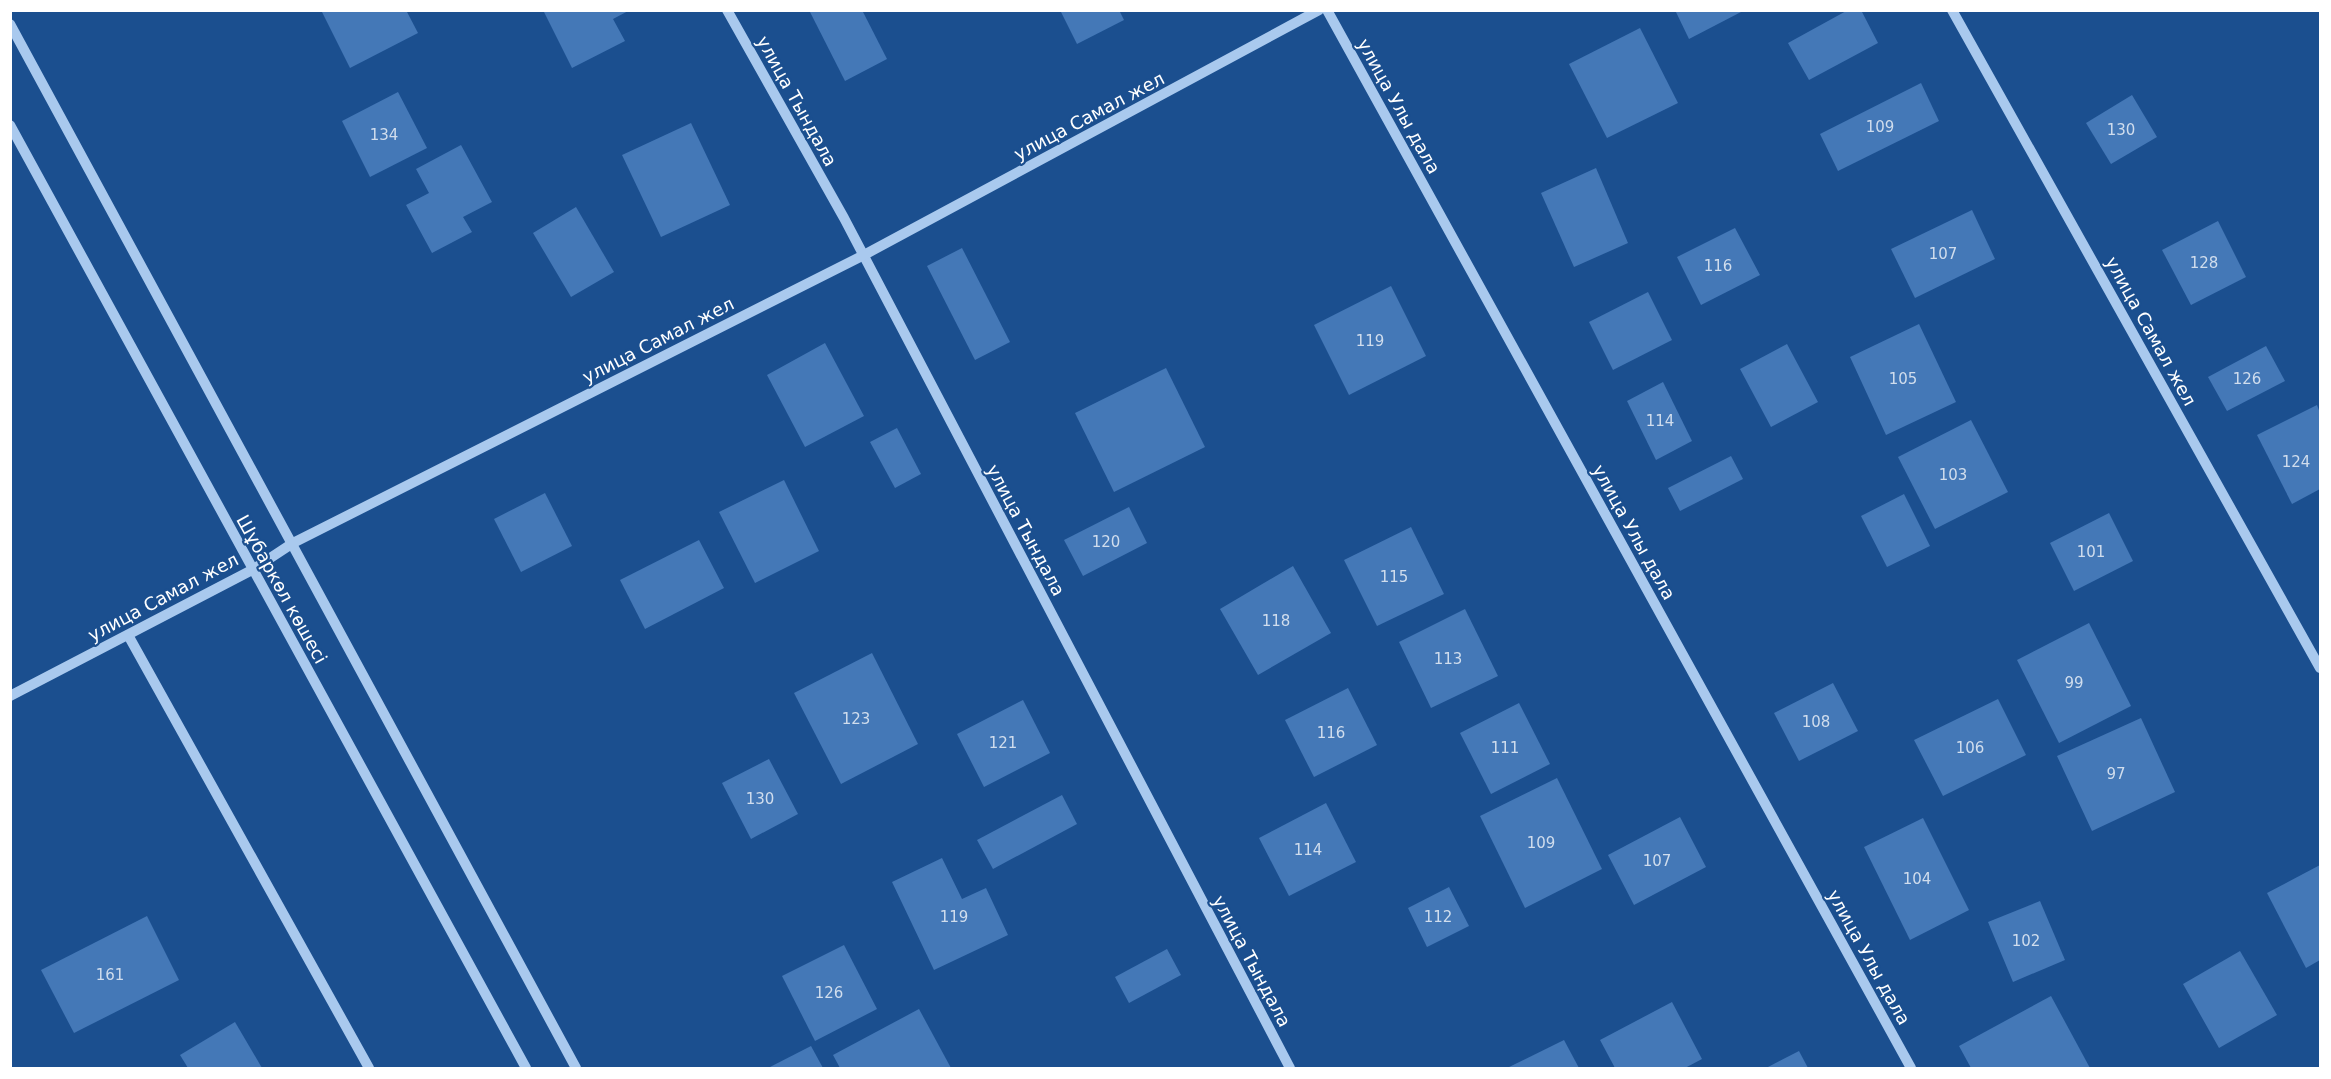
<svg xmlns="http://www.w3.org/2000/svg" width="2331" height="1079" viewBox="0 0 2331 1079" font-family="'DejaVu Sans',sans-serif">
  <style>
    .building { fill: #4478b7 }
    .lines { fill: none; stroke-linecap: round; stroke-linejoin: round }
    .minor { stroke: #a9c9ee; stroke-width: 10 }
    .labels { text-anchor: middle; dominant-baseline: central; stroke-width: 4.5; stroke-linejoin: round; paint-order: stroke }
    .number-label { font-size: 15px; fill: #d0dded }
    .street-label { font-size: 18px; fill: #fff; stroke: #1b4f8f }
  </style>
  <rect width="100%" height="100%" fill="#1b4f8f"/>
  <!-- building -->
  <g class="building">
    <polygon points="321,10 406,10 418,33 350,68"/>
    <polygon points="543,10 630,10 613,19 625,41 572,68"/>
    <polygon points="809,10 862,10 887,59 845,81"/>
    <polygon points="1060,10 1119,10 1124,20 1077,44"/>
    <polygon points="1675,10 1740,10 1741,12 1689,39"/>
    <polygon points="1848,10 1861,10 1878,43 1809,80 1788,43"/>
    <polygon points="1640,28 1678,103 1607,138 1569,64"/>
    <polygon points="1921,83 1939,121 1838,171 1820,134"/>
    <polygon points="398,92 427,148 370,177 342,121"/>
    <polygon points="2132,95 2157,137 2111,164 2086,123"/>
    <polygon points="691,123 730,205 661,237 622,155"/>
    <polygon points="461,145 492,202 463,217 472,232 432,253 406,205 429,193 416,169"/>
    <polygon points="1596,168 1628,243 1574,267 1541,193"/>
    <polygon points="576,207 614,272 571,297 533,233"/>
    <polygon points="1972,210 1995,259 1915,298 1891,249"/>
    <polygon points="2218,221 2246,277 2191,305 2162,250"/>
    <polygon points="1735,228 1760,275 1701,305 1677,257"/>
    <polygon points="962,248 1010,342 975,360 927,266"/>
    <polygon points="1391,286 1426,356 1349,395 1314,325"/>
    <polygon points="1648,292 1672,340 1613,370 1589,322"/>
    <polygon points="1919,324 1956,402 1886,435 1850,357"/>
    <polygon points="825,343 864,416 805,447 767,375"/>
    <polygon points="1787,344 1818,402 1771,427 1740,369"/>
    <polygon points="2266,346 2285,381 2227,411 2208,377"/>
    <polygon points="1166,368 1205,447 1114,492 1075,413"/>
    <polygon points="1663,382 1692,441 1656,460 1627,401"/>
    <polygon points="2317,405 2320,413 2320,489 2292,504 2257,435"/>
    <polygon points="1971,420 2008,492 1935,529 1898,457"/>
    <polygon points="897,428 921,474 895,488 870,442"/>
    <polygon points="1731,456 1743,479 1680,511 1668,488"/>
    <polygon points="784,480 819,551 755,583 719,512"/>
    <polygon points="545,493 572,546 521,572 494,519"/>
    <polygon points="1904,494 1930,546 1887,567 1861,516"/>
    <polygon points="1129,507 1147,543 1083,576 1064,540"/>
    <polygon points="2109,513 2133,561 2074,591 2050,543"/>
    <polygon points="1411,527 1444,594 1377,626 1344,560"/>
    <polygon points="699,540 724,588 645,629 620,580"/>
    <polygon points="1293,566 1331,633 1258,675 1220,609"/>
    <polygon points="1465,609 1498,676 1431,708 1399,642"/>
    <polygon points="2089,623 2131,706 2059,743 2017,660"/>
    <polygon points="872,653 918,744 841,784 794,693"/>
    <polygon points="1833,683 1858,731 1799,761 1774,713"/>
    <polygon points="1348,688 1377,745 1314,777 1285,720"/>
    <polygon points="1998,699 2026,755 1943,796 1914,740"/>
    <polygon points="1023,700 1050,753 984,787 957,734"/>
    <polygon points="1519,703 1550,764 1491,794 1460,733"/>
    <polygon points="2141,718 2175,792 2092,831 2057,756"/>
    <polygon points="769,759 798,814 751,839 722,783"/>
    <polygon points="1557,778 1602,869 1525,908 1480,816"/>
    <polygon points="1062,795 1077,824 993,869 977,840"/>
    <polygon points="1326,803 1356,862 1289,896 1259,838"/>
    <polygon points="1680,817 1706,867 1634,905 1608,855"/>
    <polygon points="1923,818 1969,910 1910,940 1864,847"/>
    <polygon points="942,858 962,899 986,888 1008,935 934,970 892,882"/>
    <polygon points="2320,865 2320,960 2306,968 2267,893"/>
    <polygon points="1449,887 1469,926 1427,947 1408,908"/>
    <polygon points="2040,901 2065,960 2013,982 1988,922"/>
    <polygon points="147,916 179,980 74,1033 41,970"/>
    <polygon points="844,945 877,1009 815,1041 782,976"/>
    <polygon points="1167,949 1181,975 1129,1003 1115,977"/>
    <polygon points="2240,951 2277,1015 2219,1048 2183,984"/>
    <polygon points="2051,996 2090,1068 1971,1068 1959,1046"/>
    <polygon points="1672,1002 1702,1059 1685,1068 1615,1068 1600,1040"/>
    <polygon points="919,1009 951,1068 840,1068 833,1055"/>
    <polygon points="235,1022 262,1068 188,1068 180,1055"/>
    <polygon points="1564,1040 1579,1068 1507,1068"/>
    <polygon points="811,1046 823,1068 768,1068"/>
    <polygon points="1799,1051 1808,1068 1766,1068"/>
  </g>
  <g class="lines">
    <!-- minor -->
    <g class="minor">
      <polyline points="727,10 844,218 1290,1068"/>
      <polyline points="1327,10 1911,1068"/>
      <polyline points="1952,10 2320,668"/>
      <polyline points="10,24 576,1068"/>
      <polyline points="10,125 526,1068"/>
      <polyline points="128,635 369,1068"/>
      <polyline points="10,696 252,570 293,543 864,255 1319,10"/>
    </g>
  </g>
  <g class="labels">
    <!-- number labels -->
    <g class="number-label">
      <text x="1880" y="127">109</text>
      <text x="2121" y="130">130</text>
      <text x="384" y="135">134</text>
      <text x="1943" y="254">107</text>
      <text x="2204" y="263">128</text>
      <text x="1718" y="266">116</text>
      <text x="1370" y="341">119</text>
      <text x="1903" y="379">105</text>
      <text x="2247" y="379">126</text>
      <text x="1660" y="421">114</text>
      <text x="2296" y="462">124</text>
      <text x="1953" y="475">103</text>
      <text x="1106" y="542">120</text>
      <text x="2091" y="552">101</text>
      <text x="1394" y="577">115</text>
      <text x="1276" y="621">118</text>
      <text x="1448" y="659">113</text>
      <text x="2074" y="683">99</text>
      <text x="856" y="719">123</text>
      <text x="1816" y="722">108</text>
      <text x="1331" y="733">116</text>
      <text x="1003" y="743">121</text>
      <text x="1505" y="748">111</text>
      <text x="1970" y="748">106</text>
      <text x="2116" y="774">97</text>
      <text x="760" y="799">130</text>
      <text x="1541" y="843">109</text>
      <text x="1308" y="850">114</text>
      <text x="1657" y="861">107</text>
      <text x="1917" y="879">104</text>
      <text x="954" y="917">119</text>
      <text x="1438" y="917">112</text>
      <text x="2026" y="941">102</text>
      <text x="110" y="975">161</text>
      <text x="829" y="993">126</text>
    </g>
    <!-- street labels -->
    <g class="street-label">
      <text transform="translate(797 101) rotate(61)">улица Тындала</text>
      <text transform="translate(1399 106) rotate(61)">улица Улы дала</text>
      <text transform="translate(1089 116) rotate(-28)">улица Самал жел</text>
      <text transform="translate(2151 331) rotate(61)">улица Самал жел</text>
      <text transform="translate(658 340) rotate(-27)">улица Самал жел</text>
      <text transform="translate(1026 530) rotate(62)">улица Тындала</text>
      <text transform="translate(1634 532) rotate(61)">улица Улы дала</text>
      <text transform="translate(282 589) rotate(61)">Шұбаркөл көшесі</text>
      <text transform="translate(163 597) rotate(-28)">улица Самал жел</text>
      <text transform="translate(1869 957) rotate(61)">улица Улы дала</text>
      <text transform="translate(1252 961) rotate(62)">улица Тындала</text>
    </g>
  </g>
  <!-- border -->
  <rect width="2331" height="1079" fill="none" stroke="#ffffff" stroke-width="24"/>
</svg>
